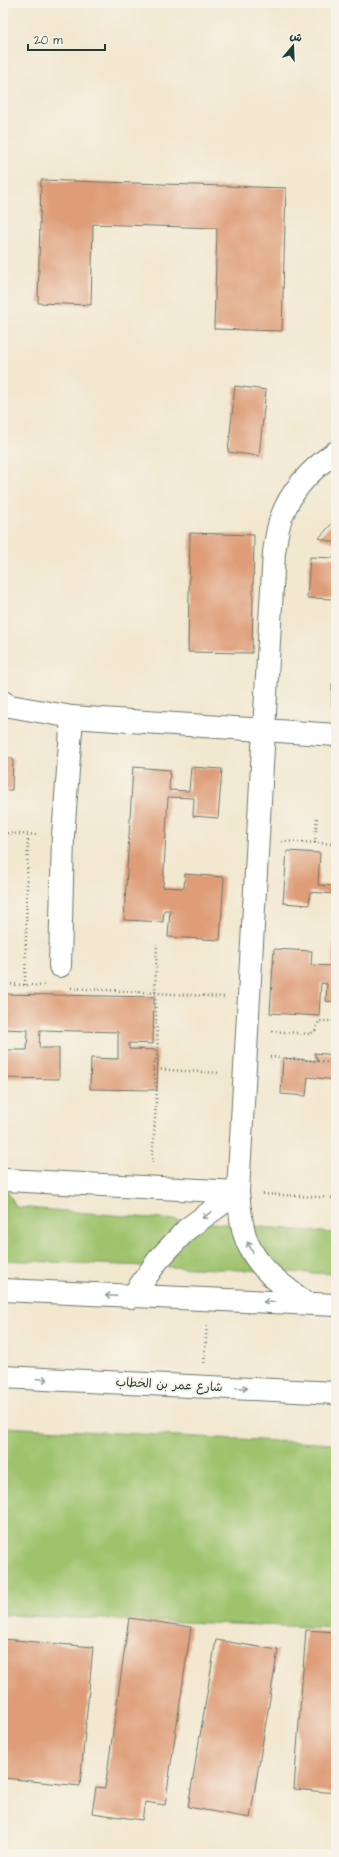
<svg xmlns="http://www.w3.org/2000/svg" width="339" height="1857" viewBox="0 0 339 1857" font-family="'Architects Daughter','Playpen Sans Arabic',sans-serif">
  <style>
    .green { fill: #9fc36d; stroke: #5f8050 }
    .building { fill: #de9d78 }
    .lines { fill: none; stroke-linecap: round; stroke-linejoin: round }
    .minor-casing { stroke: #69786a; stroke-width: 24 }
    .path { stroke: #69786a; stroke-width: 2.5; stroke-dasharray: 1 3; stroke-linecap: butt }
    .minor { stroke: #fff; stroke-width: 22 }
    .oneway { stroke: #8f9e9a }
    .labels { text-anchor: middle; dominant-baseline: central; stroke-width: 4; stroke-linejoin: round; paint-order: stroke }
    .street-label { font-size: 12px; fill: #1f3d34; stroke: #f7f3e8 }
  </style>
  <rect width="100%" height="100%" fill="#f7f3e8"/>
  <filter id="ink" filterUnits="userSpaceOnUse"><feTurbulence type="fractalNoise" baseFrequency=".025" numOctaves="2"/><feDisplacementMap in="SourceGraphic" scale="8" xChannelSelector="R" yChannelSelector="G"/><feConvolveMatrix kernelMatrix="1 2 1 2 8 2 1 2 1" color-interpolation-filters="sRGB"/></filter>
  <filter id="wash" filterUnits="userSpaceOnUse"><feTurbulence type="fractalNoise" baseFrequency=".012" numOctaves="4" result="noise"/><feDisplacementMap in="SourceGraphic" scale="16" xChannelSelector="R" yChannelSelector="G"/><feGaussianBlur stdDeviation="0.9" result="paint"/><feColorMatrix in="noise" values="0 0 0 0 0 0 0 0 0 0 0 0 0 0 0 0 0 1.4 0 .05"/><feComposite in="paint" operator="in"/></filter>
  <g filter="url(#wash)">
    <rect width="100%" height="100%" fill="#f2e7cf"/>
    <!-- green -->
    <g class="green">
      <polygon points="3,1184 16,1207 336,1233 336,1274 3,1260"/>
      <polygon points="3,1427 336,1444 336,1628 3,1615"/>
    </g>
    <g id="blocks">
      <!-- building -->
      <g class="building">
        <polygon points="41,180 286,188 282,331 214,329 217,228 93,224 91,305 38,303"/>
        <polygon points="235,386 266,390 259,456 228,452"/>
        <polygon points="336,519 336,543 319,538"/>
        <polygon points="190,533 254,535 252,653 188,652"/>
        <polygon points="310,557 336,558 336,599 307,598"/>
        <rect x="332" y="684" width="4" height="21"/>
        <polygon points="3,758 13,758 12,790 3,790"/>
        <polygon points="133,767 170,770 169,790 189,791 191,767 222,769 218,818 193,816 194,798 168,797 163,887 184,888 185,874 224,877 220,940 168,937 170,910 164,910 163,922 124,920"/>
        <polygon points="287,851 320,853 318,885 336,886 336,894 310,892 309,905 283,903"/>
        <polygon points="335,916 336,1002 326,1001 327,984 321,983 319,1016 270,1013 274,949 312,951 311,965 331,966"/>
        <polygon points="3,994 154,997 153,1044 129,1043 129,1049 158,1050 157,1090 90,1089 91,1058 118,1059 118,1032 40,1030 39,1048 59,1048 59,1079 3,1078 3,1050 27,1050 28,1030 3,1029"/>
        <polygon points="314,1053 336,1055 336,1080 308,1077 306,1096 281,1094 283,1058 318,1061"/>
        <polygon points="129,1618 191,1627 165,1805 145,1802 142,1820 92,1813 96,1787 105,1788"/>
        <polygon points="306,1630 336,1632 336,1793 294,1789"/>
        <polygon points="3,1639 93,1647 80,1786 3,1778"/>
        <polygon points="216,1640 278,1650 250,1818 188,1807"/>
      </g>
    </g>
  </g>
  <g filter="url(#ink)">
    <use href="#blocks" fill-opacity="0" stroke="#69786a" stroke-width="1"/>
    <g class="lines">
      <defs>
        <g id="minor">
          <polyline points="3,702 10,706 72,717 336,735"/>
          <polyline points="60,966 63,836 72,717"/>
          <polyline points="6,1180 238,1192"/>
          <polyline points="3,1290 336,1305"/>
          <polyline points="132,1297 158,1260 187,1229 238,1192"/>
          <path d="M306,1303C285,1287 259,1270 248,1244C241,1229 240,1209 238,1192L274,552C276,541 277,529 281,518C291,490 311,469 336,452"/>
          <polyline points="3,1377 336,1393"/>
        </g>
      </defs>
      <!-- minor casing -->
      <use href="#minor" class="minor-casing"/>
      <!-- path -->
      <g class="path">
        <polyline points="3,833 39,835"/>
        <polyline points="282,841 336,844"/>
        <polyline points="315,843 317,817"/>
        <polyline points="3,984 46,986"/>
        <polyline points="25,985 28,834"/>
        <polyline points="71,988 224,997"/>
        <polyline points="272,1031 310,1034 315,1031 319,1021 336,1021"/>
        <polyline points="270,1057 336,1063"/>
        <polyline points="153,1069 220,1073"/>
        <polyline points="152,1163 157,1090 153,1069 158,1050 155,993 157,944"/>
        <polyline points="263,1194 336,1198"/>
        <polyline points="204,1363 207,1324"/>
      </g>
      <!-- minor -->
      <use href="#minor" class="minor"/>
    </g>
    <!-- one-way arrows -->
    <defs><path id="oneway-shaft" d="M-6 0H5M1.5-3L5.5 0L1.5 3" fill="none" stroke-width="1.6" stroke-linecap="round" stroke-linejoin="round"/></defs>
    <g class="oneway">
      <use href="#oneway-shaft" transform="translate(207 1215) rotate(144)"/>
      <use href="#oneway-shaft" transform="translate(250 1247) rotate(-117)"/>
      <use href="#oneway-shaft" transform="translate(111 1296) rotate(-177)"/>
      <use href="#oneway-shaft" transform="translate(269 1302) rotate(-178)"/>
      <use href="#oneway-shaft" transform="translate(42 1379) rotate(3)"/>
      <use href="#oneway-shaft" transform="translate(242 1388) rotate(3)"/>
    </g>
  </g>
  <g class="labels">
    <!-- street labels -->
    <g class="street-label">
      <text transform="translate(169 1385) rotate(3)">شارع عمر بن الخطاب</text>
    </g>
  </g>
  <!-- margin -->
  <rect width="339" height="1857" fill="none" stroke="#f7f3e8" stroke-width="16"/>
  <!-- north arrow -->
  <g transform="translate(293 46) rotate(19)" stroke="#f7f3e8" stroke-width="3" paint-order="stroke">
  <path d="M0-3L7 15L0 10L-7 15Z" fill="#1f3d34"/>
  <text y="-6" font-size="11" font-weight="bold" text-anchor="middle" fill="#1f3d34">ش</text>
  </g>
  <!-- scale -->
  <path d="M28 44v6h77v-6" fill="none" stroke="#1f3d34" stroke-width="2"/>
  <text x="34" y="44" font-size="12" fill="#1f3d34" stroke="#f7f3e8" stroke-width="3" paint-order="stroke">20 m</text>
</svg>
